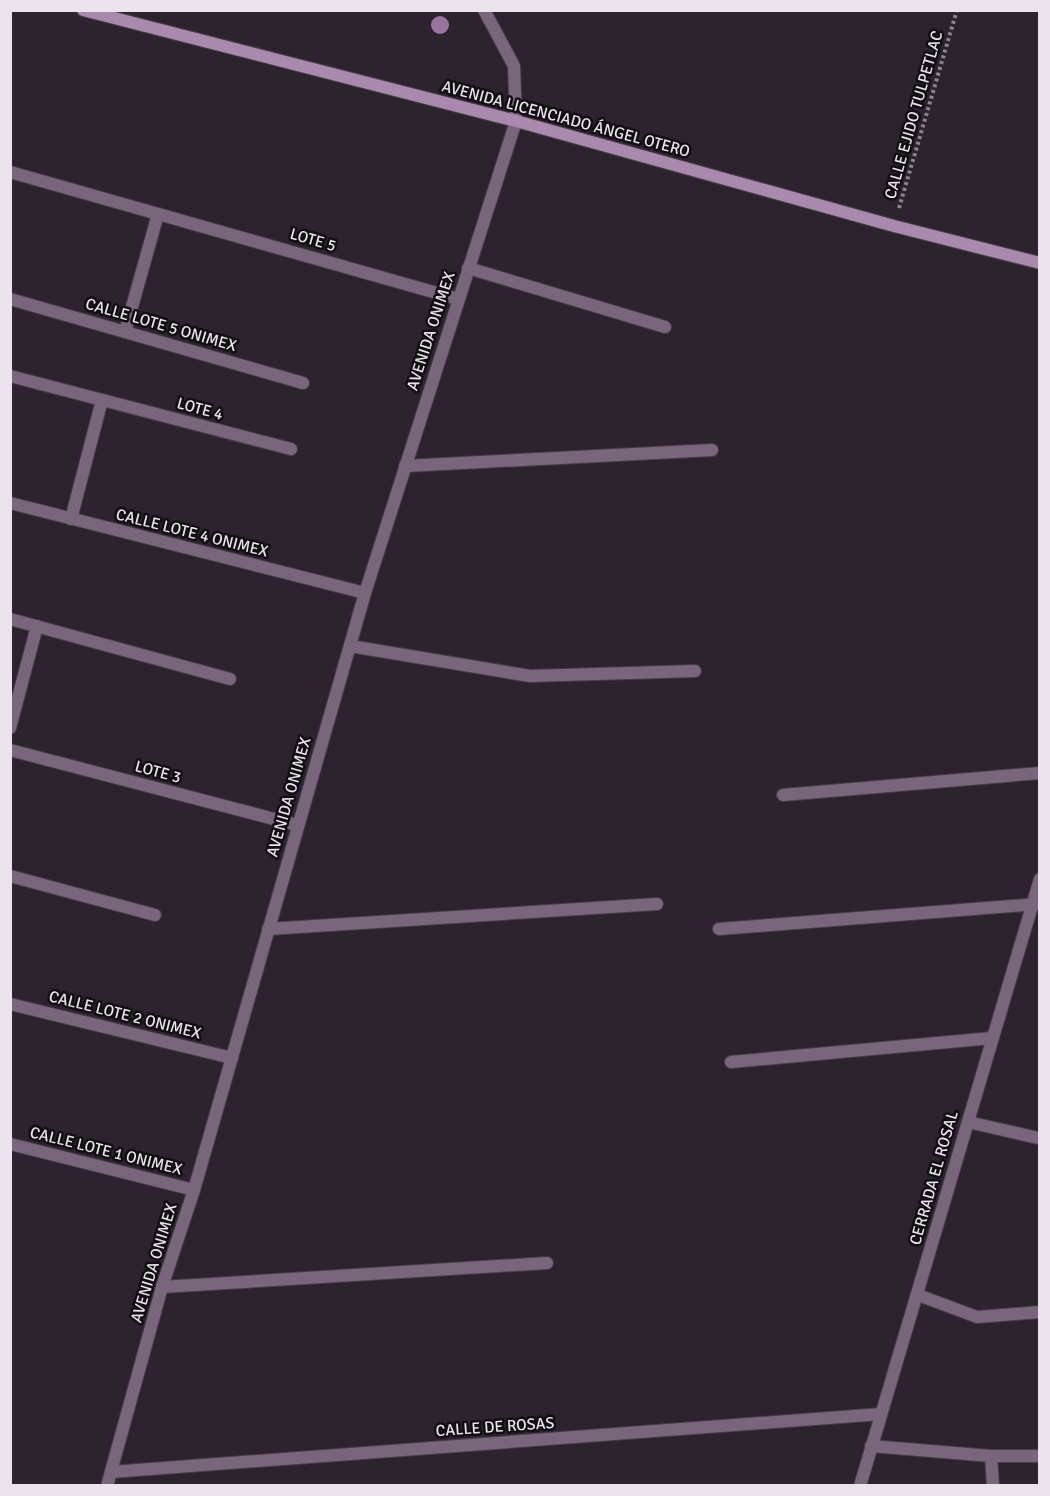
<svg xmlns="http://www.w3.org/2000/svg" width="1050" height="1496" viewBox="0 0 1050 1496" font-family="Signika,sans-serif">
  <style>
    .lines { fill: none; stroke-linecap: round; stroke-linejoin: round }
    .service-casing { stroke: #473e48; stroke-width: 14 }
    .minor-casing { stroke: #473e48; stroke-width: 14 }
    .tertiary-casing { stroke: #473e48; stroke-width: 14 }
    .secondary-casing { stroke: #473e48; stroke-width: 14 }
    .path { stroke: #8b838d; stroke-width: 4; stroke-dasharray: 3 3; stroke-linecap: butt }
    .service { stroke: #79667c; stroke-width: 12 }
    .minor { stroke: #79667c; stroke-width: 12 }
    .tertiary { stroke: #79667c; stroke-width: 12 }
    .secondary { stroke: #a98aae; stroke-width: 12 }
    .tree { fill: #9973a0 }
    .labels { text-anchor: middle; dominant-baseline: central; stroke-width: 5; stroke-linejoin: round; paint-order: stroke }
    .street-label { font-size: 16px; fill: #eae3eb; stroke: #120e13 }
  </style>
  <rect width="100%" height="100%" fill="#2c232e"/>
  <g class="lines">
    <defs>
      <g id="service">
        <polyline points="484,10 514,66 516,121"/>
        <polyline points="268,929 657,904"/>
      </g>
      <g id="minor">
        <polyline points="10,172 458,299"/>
        <polyline points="468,268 665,327"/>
        <polyline points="10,299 303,383"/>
        <polyline points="125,332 158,214"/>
        <polyline points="10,376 291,449"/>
        <polyline points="405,466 712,450"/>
        <polyline points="10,503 365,593"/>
        <polyline points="71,519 102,400"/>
        <polyline points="10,619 230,679"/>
        <polyline points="350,646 530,676 695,671"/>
        <polyline points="10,728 37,626"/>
        <polyline points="10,750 297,825"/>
        <polyline points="783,795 1040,773"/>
        <polyline points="10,876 155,915"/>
        <polyline points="719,929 1038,904"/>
        <polyline points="10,1004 232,1058"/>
        <polyline points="731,1062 992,1038"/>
        <polyline points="968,1122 1038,1138"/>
        <polyline points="10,1144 194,1190"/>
        <polyline points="162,1287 547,1263"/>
        <polyline points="918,1295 977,1317 1040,1312"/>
        <polyline points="871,1446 991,1456 1040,1456"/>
        <polyline points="991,1456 993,1486"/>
        <polyline points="111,1472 881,1414"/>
        <polyline points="860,1486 1040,879"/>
      </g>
      <polyline id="tertiary" points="107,1486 162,1287 194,1190 365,593 516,121"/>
      <polyline id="secondary" points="83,10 516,121 894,226 1040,263"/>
    </defs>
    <!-- service casing -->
    <use href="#service" class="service-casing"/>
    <!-- minor casing -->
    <use href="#minor" class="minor-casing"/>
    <!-- tertiary casing -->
    <use href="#tertiary" class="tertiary-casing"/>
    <!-- secondary casing -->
    <use href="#secondary" class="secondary-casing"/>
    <!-- path -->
    <polyline class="path" points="899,208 957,10"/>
    <!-- service -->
    <use href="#service" class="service"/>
    <!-- minor -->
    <use href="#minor" class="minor"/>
    <!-- tertiary -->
    <use href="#tertiary" class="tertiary"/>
    <!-- secondary -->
    <use href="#secondary" class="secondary"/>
  </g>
  <!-- trees -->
  <circle class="tree" cx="440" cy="25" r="9"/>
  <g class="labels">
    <!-- street labels -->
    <g class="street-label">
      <text transform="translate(914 115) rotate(-74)">CALLE EJIDO TULPETLAC</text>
      <text transform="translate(566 119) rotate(15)">AVENIDA LICENCIADO ÁNGEL OTERO</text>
      <text transform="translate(313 240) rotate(16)">LOTE 5</text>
      <text transform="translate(161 325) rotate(16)">CALLE LOTE 5 ONIMEX</text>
      <text transform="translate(431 331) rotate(-72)">AVENIDA ONIMEX</text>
      <text transform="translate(200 409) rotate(15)">LOTE 4</text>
      <text transform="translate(192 533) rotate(14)">CALLE LOTE 4 ONIMEX</text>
      <text transform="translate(158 772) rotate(15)">LOTE 3</text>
      <text transform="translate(289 797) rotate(-74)">AVENIDA ONIMEX</text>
      <text transform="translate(125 1015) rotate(14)">CALLE LOTE 2 ONIMEX</text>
      <text transform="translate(106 1151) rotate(14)">CALLE LOTE 1 ONIMEX</text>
      <text transform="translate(934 1178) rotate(-74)">CERRADA EL ROSAL</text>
      <text transform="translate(154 1263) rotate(-73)">AVENIDA ONIMEX</text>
      <text transform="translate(495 1427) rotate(-4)">CALLE DE ROSAS</text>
    </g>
  </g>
  <!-- border -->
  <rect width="1050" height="1496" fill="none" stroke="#eae3eb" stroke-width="24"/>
</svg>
